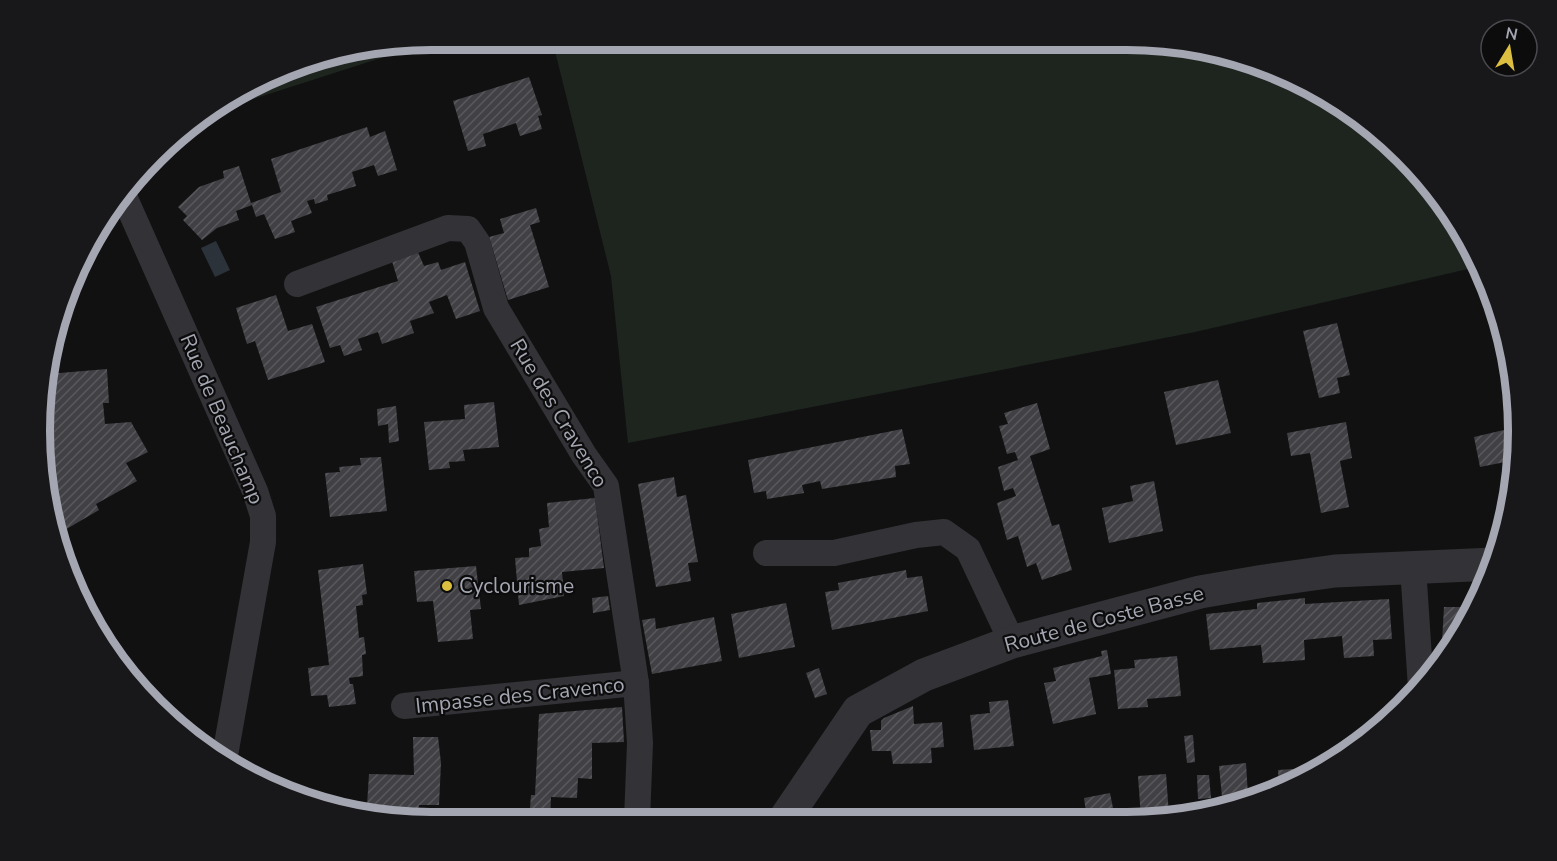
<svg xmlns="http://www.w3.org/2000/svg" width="1557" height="861" viewBox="0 0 1557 861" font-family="'Nunito Sans',sans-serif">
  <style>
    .green { fill: #1e251f }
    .water { fill: #2c3239 }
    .building { fill: url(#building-hatch) }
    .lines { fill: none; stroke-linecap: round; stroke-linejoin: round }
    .minor { stroke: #333337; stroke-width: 26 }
    .tertiary { stroke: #333337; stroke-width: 33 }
    .poi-dot { fill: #dcbf40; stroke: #0c0c0d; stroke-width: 2 }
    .labels { text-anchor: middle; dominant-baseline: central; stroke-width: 4.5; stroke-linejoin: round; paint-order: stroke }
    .street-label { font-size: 21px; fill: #a4a6b1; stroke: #0c0c0d }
    .poi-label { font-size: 21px; fill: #a4a6b1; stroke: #0c0c0d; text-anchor: start }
    .rim { fill: none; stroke: #a4a6b1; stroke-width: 8 }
  </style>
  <defs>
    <pattern id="building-hatch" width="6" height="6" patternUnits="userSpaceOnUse" patternTransform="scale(1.5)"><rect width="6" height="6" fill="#414145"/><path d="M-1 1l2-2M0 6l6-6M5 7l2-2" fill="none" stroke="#59595d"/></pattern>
  </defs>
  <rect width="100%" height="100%" fill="#111112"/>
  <!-- green -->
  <g class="green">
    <polygon points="430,39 440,39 200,116 304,60"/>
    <polygon points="552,39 1121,40 1128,44 1152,40 1228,52 1322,91 1384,136 1437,192 1481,266 1195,332 628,443 611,276"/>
  </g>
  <!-- water -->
  <polygon class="water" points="216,241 230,270 215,277 201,248"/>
  <!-- building -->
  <g class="building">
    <polygon points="529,77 542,115 538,116 542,129 520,136 516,123 483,134 486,146 468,151 453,101"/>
    <polygon points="367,127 370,137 385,131 397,170 378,176 374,165 352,172 356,186 327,195 328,200 315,204 314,199 307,201 312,213 291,221 295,232 275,239 264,214 256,217 252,205 236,211 239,220 217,228 202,240 183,220 187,216 178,207 199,187 224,178 223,171 239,166 251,203 281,192 271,159"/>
    <polygon points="536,208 540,222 530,225 549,287 508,300 489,237 504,233 500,219"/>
    <polygon points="417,250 424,266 438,262 441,270 465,262 480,311 456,319 447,295 429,302 434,313 410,321 414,333 382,344 378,332 358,339 362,350 344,356 340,345 330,348 316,307 398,281 391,258"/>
    <polygon points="276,295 288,331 312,324 325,362 268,380 255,341 247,344 236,308"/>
    <polygon points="1337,323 1350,375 1337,378 1340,393 1319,398 1303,331"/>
    <polygon points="107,369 109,403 103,403 105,424 131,422 148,452 126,463 137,481 96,504 99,510 58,534 40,456 48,374"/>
    <polygon points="1218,380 1231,433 1176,445 1164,392"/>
    <polygon points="1516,400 1515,460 1480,467 1474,437 1508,429 1503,403"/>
    <polygon points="494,402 499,447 463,450 465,461 449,462 450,468 429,470 424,422 465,419 464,405"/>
    <polygon points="1037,403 1050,449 1030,456 1052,526 1059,524 1072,570 1042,580 1036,563 1027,567 1018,536 1007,540 997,503 1016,496 1013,488 1004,491 998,467 1018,460 1015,452 1007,454 999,426 1008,424 1004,413"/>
    <polygon points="396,406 399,441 389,443 388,424 378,426 377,409"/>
    <polygon points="1346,422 1352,458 1340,461 1349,507 1321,513 1310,453 1291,456 1287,433"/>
    <polygon points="902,429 910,464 895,466 896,477 822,489 820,481 802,485 804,493 767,499 766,491 754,493 748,460"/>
    <polygon points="381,457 387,511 330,517 325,473 340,472 339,467 361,465 360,458"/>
    <polygon points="674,477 677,497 686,495 698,562 688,563 691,581 656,587 638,484"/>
    <polygon points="1154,481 1163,531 1109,543 1102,508 1133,501 1130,486"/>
    <polygon points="595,498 604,568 562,572 564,596 519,605 515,558 529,557 529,548 541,546 539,529 549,527 547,503"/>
    <polygon points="363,564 367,594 362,595 363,605 356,606 359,638 364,637 366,654 362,655 363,676 349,678 350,684 353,684 356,704 329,707 327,695 311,696 308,668 329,665 318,570"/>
    <polygon points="476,566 481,609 470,610 473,639 438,642 433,601 417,602 414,571"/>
    <polygon points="906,570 907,578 922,576 928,611 832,630 825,592 839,590 838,583"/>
    <polygon points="608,596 610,610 593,613 592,598"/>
    <polygon points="1305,598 1305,604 1389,599 1392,639 1373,640 1374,656 1344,658 1342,636 1304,640 1305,660 1263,663 1261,645 1210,650 1206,614 1257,609 1257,603"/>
    <polygon points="786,603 795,647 739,658 731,614"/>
    <polygon points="1444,607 1474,607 1454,642 1442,642"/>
    <polygon points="714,617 722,661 652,674 642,620 655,618 656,629"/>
    <polygon points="1107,650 1111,674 1089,678 1096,714 1053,724 1044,683 1056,681 1053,668 1102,656 1101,651"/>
    <polygon points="1177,656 1181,696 1147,699 1148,707 1118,709 1114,670 1135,668 1134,660"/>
    <polygon points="819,668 827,694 815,698 806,673"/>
    <polygon points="1008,700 1014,746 974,750 970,715 990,713 989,702"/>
    <polygon points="913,706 914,724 942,722 944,747 931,748 932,763 893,764 891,751 872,751 870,730 881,730 881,721 884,718"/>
    <polygon points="622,707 624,742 592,743 592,779 578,778 577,798 551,797 550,821 529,821 531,795 535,795 539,714"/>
    <polygon points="1193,735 1195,762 1187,763 1184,736"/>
    <polygon points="413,737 438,737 441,763 439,805 419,805 418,812 386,810 386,807 367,806 369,774 414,775"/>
    <polygon points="1246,763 1248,796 1267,794 1248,802 1247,796 1222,797 1219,766"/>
    <polygon points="1322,767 1279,788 1278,770"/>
    <polygon points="1166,774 1169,815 1141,818 1138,776"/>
    <polygon points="1197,775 1209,775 1211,798 1198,799"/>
    <polygon points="1110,793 1113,808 1102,810 1104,819 1053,819 1053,817 1086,812 1084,798"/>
  </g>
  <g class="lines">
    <!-- minor -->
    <g class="minor">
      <polyline points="123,194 255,491 263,516 263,542 224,761"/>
      <polyline points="297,284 448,228 468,229 477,242 496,308 584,455 606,486 636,683 640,743 637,820"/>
      <polyline points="766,553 834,553 916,535 944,532 968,549 1012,642"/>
      <polyline points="1413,567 1421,688"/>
      <polyline points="404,706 636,683"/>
    </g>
    <!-- tertiary -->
    <polyline class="tertiary" points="784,820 858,711 924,675 1012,642 1200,592 1264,581 1335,571 1494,564"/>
  </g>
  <!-- markers -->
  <circle class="poi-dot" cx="447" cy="586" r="6"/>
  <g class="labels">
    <!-- street labels -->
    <g class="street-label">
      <text transform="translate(559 413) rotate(59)">Rue des Cravenco</text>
      <text transform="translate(222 419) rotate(67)">Rue de Beauchamp</text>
      <text transform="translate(1104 619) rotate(-15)">Route de Coste Basse</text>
      <text transform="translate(520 695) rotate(-6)">Impasse des Cravenco</text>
    </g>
    <!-- poi labels -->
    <g class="poi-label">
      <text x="459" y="586">Cyclourisme</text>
    </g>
  </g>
  <!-- crop -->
  <path d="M0 0H1557V861H0ZM431 50H1127A381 381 0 0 1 1508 431V431A381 381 0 0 1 1127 812H431A381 381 0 0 1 50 431V431A381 381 0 0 1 431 50Z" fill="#18181a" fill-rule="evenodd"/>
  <path class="rim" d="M431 50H1127A381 381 0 0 1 1508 431V431A381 381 0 0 1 1127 812H431A381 381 0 0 1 50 431V431A381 381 0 0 1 431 50Z"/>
  <!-- north arrow -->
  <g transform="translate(1509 48) rotate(11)"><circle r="28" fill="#0c0c0d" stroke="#494a4f" stroke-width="1.5"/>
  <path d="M0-4.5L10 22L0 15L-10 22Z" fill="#dcbf40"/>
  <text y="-9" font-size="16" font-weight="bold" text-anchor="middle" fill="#a4a6b1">N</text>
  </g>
</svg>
